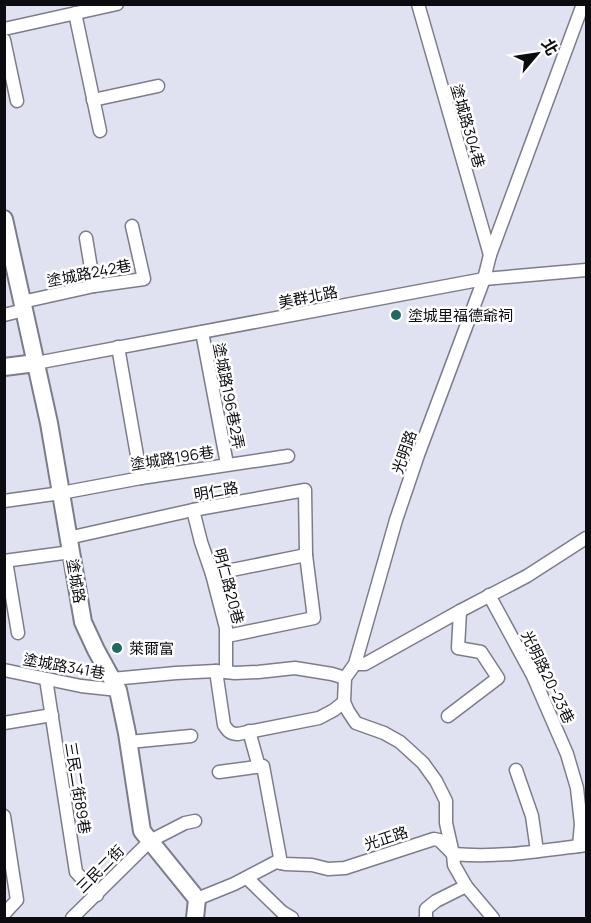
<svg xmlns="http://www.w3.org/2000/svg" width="591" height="923" viewBox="0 0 591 923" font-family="Manrope,'Noto Sans TC',sans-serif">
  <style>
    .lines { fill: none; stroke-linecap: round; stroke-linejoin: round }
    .street-casing { stroke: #7c7d8b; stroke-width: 15 }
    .secondary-casing { stroke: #7c7d8b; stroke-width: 20 }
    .street { stroke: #fff; stroke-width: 12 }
    .secondary { stroke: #fff; stroke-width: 16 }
    .poi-dot { fill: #1e6962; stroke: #fff; stroke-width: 2 }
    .labels { text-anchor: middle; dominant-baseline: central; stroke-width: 5; stroke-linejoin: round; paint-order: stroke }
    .street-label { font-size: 15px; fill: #0b0b10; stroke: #fff }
    .poi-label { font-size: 15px; fill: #0b0b10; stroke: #fff; text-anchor: start }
  </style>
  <rect width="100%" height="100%" fill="#e1e2f1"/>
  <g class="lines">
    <defs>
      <g id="street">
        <polyline points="418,4 490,255"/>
        <polyline points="75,13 100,131"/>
        <polyline points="4,29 117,4"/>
        <polyline points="4,40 17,101"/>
        <polyline points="93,100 158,86"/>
        <polyline points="86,238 94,286"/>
        <polyline points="22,302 94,286 144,279 132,226"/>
        <polyline points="4,315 24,310"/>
        <polyline points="202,332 227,464"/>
        <polyline points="118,347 141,478"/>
        <polyline points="36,363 484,279 586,270"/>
        <polyline points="4,501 61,493 141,478 288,456"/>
        <polyline points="193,510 201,542 212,574 226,628 226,672"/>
        <polyline points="68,538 193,510 305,490 306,555 314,618 227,636"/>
        <polyline points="4,561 71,552"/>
        <polyline points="6,561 18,633"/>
        <polyline points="212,574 306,555"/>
        <polyline points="489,595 533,676 567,754 577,788 581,824 579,846"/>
        <polyline points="355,664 365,664 460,611 527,576 586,538"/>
        <polyline points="4,670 81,686 118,690"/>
        <path d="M216,671L224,725C228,731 230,734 238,734L319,718L334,710L344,702"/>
        <polyline points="46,679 76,872 97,895"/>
        <polyline points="112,679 176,673 216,671 235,673 258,672 295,668 332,674 345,678"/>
        <polyline points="448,716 498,678 481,652 458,648 460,611"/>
        <polyline points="4,723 52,715"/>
        <polyline points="249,731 259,767"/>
        <polyline points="129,742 191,736"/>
        <polyline points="516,770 532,816 537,851"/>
        <polyline points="219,772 263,766 281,863"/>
        <polyline points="4,816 17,900 4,914"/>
        <polyline points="247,878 282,912 292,918"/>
        <path d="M197,899L234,884L276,862L285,864L312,865L328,869L345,868L434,839L439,840L453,854C500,858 540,851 586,845"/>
        <polyline points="72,918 150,841 185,823 195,821"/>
        <polyline points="426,918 426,909 436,901 466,886"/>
        <polyline points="493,918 466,886 454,865 453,854 446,823 446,801 436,781 423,763 400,742 384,733 356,723 348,711 344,702 345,678 355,664 396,520 418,455 484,279 490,255 583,4"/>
      </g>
      <g id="secondary">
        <polyline points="4,219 49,423 83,622 96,650 118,690 127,733 142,831 197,899 195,918"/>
        <polyline points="4,367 36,363"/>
      </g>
    </defs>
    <!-- street casing -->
    <use href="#street" class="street-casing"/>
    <!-- secondary casing -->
    <use href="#secondary" class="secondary-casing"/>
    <!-- street -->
    <use href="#street" class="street"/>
    <!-- secondary -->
    <use href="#secondary" class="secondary"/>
  </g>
  <!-- markers -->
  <g class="poi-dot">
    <circle cx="396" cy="315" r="6"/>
    <circle cx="117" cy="648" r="6"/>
  </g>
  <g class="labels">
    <!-- street labels -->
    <g class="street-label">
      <text transform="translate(468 126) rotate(74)">塗城路304巷</text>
      <text transform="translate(89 273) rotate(-11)">塗城路242巷</text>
      <text transform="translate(308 297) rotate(-11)">美群北路</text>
      <text transform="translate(229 396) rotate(79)">塗城路196巷2弄</text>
      <text transform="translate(404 452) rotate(-71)">光明路</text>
      <text transform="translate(172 458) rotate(-9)">塗城路196巷</text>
      <text transform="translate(216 491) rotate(-10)">明仁路</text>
      <text transform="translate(76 581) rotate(80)">塗城路</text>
      <text transform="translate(229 586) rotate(75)">明仁路20巷</text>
      <text transform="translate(64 666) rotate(10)">塗城路341巷</text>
      <text transform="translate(548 677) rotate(64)">光明路20-23巷</text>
      <text transform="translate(78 788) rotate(81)">三民二街89巷</text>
      <text transform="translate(386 838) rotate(-18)">光正路</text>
      <text transform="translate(100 869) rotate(-45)">三民二街</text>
    </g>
    <!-- poi labels -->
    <g class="poi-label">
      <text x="408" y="315">塗城里福德爺祠</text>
      <text x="129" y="648">萊爾富</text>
    </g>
  </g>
  <!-- border -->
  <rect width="591" height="923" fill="none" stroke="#0b0b10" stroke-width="12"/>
  <!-- north arrow -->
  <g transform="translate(537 54) rotate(61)" stroke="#ffffff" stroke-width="4.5" paint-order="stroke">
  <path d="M0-4.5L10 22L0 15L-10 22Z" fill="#0b0b10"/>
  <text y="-9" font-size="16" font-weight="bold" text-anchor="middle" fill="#0b0b10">北</text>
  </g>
</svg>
